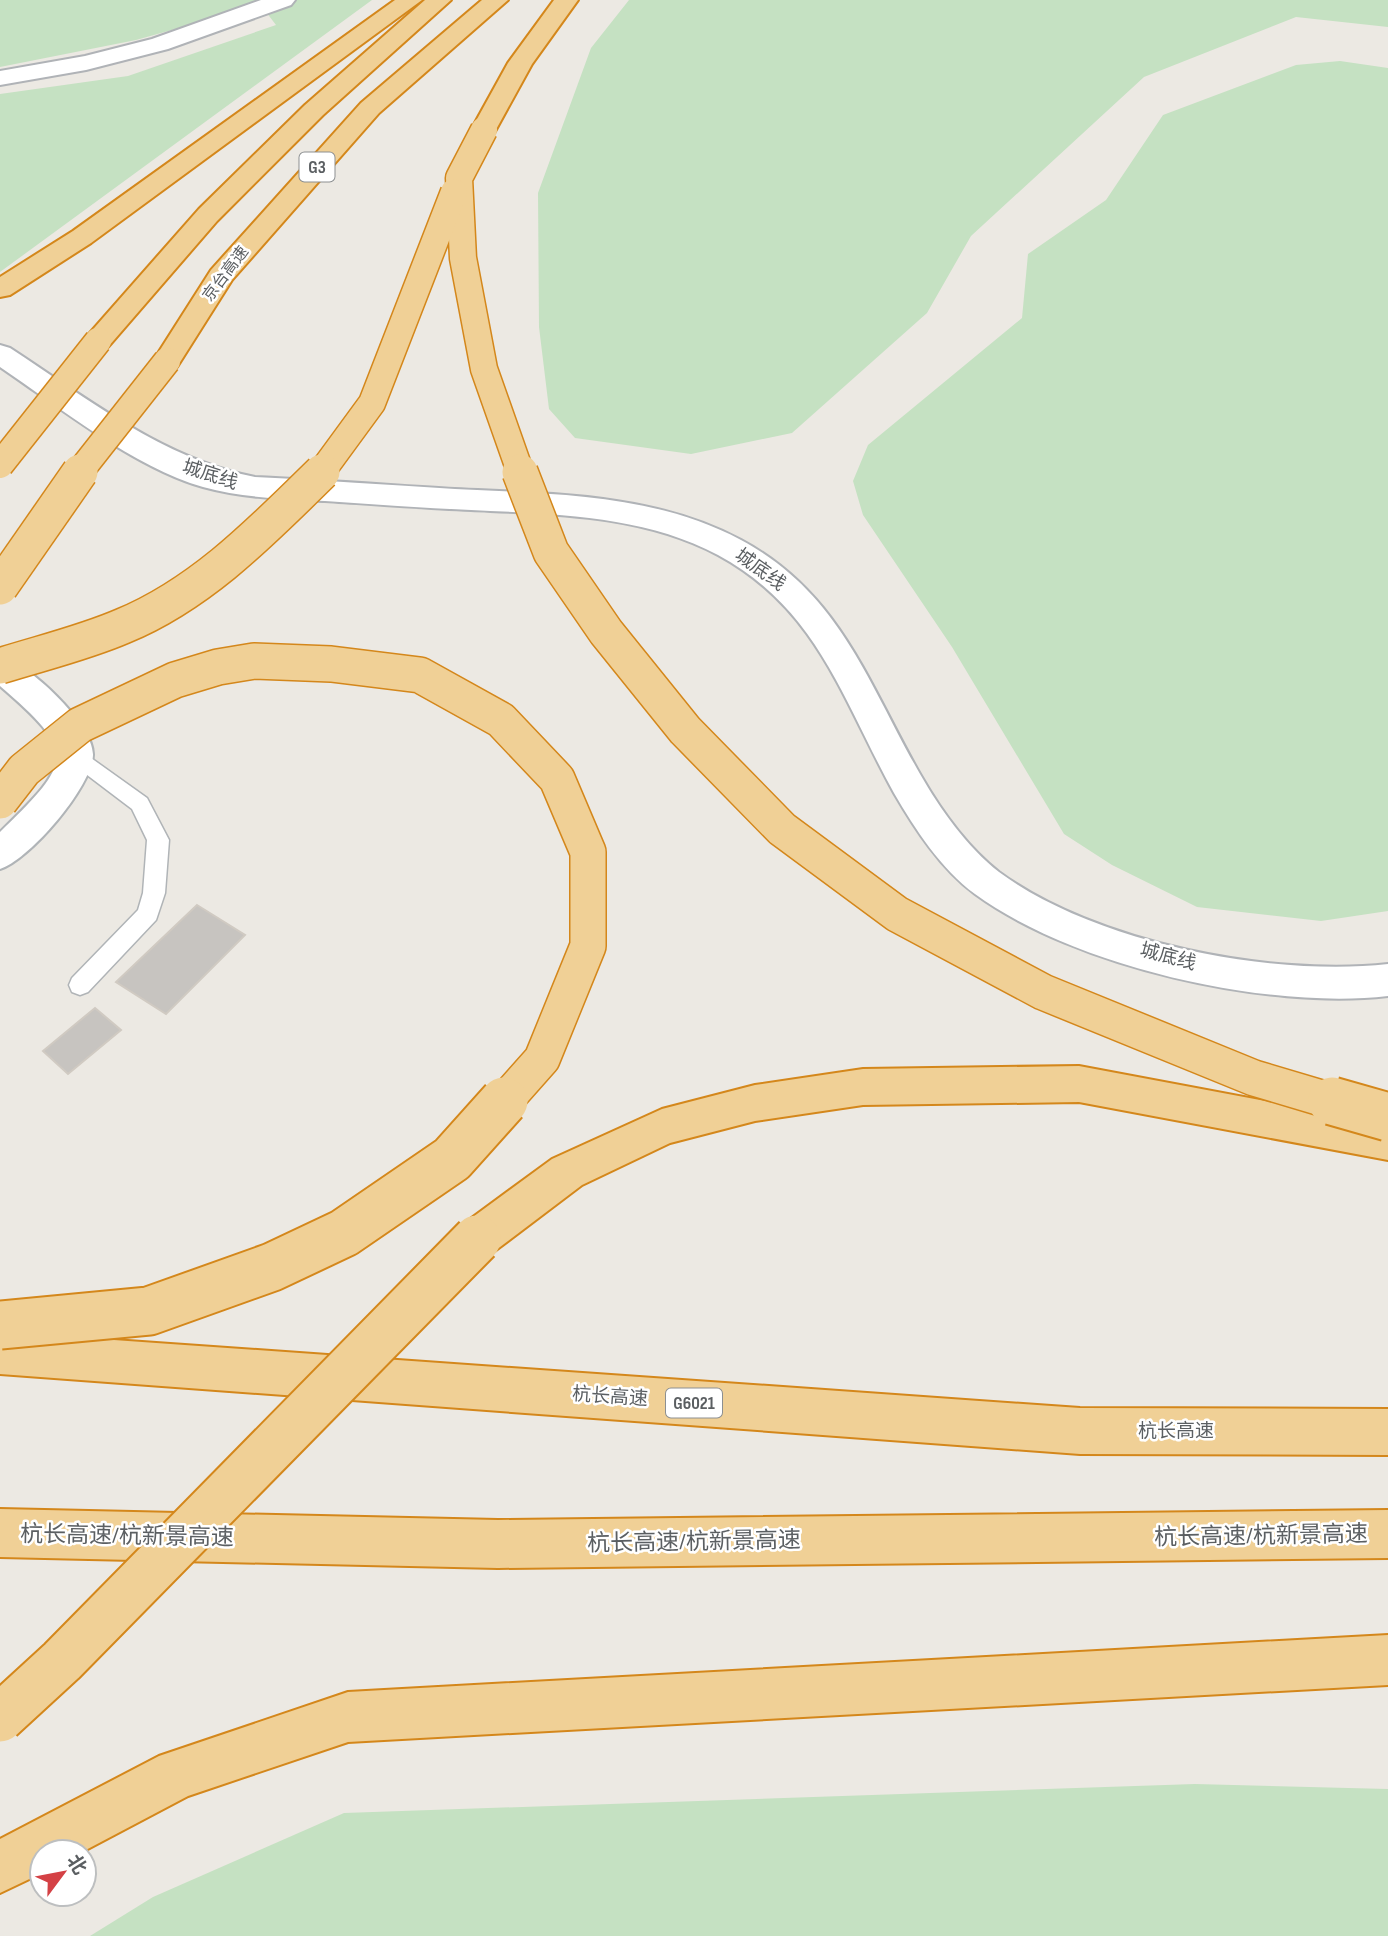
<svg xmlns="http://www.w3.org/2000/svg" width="1388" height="1936" viewBox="0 0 1388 1936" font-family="'Sofia Sans Condensed','Noto Sans SC',sans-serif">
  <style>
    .green { fill: #c5e1c2 }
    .building { fill: #c7c4c0; stroke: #d0cac2; stroke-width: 2 }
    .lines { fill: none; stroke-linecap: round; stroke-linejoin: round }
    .service-casing { stroke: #b0b4b7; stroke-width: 3 }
    .minor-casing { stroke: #b0b4b7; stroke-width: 4 }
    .secondary-casing { stroke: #b0b3b7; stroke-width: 4 }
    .motorway-casing { stroke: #d4871b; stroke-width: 4 }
    .service { fill: #fff; fill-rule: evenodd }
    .minor { fill: #fff; fill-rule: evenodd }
    .secondary { fill: #fff; fill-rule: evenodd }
    .motorway { fill: #f0d096; fill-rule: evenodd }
    .motorway-bridge-far2-casing { stroke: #d4871b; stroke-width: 29; stroke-linecap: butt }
    .motorway-bridge-far1-casing { stroke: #d4871b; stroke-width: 38; stroke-linecap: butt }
    .motorway-bridge-casing { stroke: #d4871b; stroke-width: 51; stroke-linecap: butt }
    .motorway-bridge-far2 { stroke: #f0d096; stroke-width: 26 }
    .motorway-bridge-far1 { stroke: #f0d096; stroke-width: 35 }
    .motorway-bridge { stroke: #f0d096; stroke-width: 47 }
    .labels { text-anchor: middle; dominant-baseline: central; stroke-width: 5; stroke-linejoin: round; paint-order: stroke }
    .far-street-label { font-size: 16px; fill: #5b5f62; stroke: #fff }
    .shield { fill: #fff; stroke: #8c8f91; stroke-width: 2 }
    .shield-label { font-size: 18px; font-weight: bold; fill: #5b5f62 }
    .street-label { font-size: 19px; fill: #5b5f62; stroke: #fff }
    .near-street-label { font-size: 23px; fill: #5b5f62; stroke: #fff }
  </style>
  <rect width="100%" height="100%" fill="#ece9e3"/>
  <!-- green -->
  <g class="green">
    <polygon points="0,0 372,0 0,272 0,94 128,76 276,25 263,8 247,9 136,40 0,67"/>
    <polygon points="629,0 1388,0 1388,27 1296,17 1144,77 971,236 927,313 792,433 691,454 575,438 549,409 539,327 538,193 591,48"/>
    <polygon points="1340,61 1388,68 1388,911 1321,921 1197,907 1112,865 1064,834 952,647 863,515 853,481 868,445 1022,318 1028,254 1106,200 1163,115 1296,65"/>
    <polygon points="1195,1784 1388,1789 1388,1936 90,1936 153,1897 344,1813"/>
  </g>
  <!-- building -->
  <g class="building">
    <polygon points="197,905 245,935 166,1014 116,982"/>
    <polygon points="95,1008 121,1030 68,1074 43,1051"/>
  </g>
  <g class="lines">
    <defs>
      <polygon id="service" points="77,748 147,798 169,840 165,893 156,920 88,992 80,995 72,992 69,985 72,978 138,910 143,893 147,840 132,809 70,762 67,756 70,750"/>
      <path id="minor" d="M0,655C27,663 94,724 93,755C92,787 29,860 0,869V832C72,762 78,753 0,686Z"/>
      <g id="secondary">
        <polygon points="261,0 295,0 291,5 168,49 86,70 0,85 0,71 85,56 152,39"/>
        <path d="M0,345L10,348C87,398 163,459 255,477C322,480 388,485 455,489C550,494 654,493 741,540C840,593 868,683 920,774C940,809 967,847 999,872C1095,943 1272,977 1388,964V996C1267,1010 1075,967 975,894C941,869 915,829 894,793C843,701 818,609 718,555C643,515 554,514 471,510C422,508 373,504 325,501C284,499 243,498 203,487C135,468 59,407 0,367Z"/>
      </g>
      <g id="motorway">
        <polygon points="395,0 422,0 91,243 10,295 0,297 0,277 73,231"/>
        <polygon points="425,0 451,0 323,115 217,221 108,347 98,350 88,347 84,341 88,335 199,209 305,105"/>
        <polygon points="482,0 508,0 379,113 232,280 177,367 167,370 157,367 153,361 211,270 361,103"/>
        <polygon points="554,0 578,0 532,64 493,135 475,135 471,130 508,63"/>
        <polygon points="1079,1066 1388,1124 1388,1160 1079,1102 863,1105 755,1121 670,1143 582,1185 492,1253 477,1259 462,1253 456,1239 462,1225 552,1159 662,1109 755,1085 863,1069"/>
        <polygon points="0,1332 1080,1408 1388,1409 1388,1455 1080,1454 0,1374"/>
        <polygon points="0,1509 498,1520 1388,1510 1388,1558 498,1568 0,1557"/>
        <polygon points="1388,1635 1388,1685 348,1742 188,1796 82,1852 42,1852 42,1873 0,1893 0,1839 159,1756 348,1692"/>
      </g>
    </defs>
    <!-- service casing -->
    <use href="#service" class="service-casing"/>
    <!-- minor casing -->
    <use href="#minor" class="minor-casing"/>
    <!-- secondary casing -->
    <use href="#secondary" class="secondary-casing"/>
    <!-- motorway casing -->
    <use href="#motorway" class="motorway-casing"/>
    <!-- service -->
    <use href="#service" class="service"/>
    <!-- minor -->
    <use href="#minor" class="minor"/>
    <!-- secondary -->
    <use href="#secondary" class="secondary"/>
    <!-- motorway -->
    <use href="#motorway" class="motorway"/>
    <defs>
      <g id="motorway-bridge-far2">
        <polyline points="484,130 459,178 463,258 484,369 521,474"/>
        <polyline points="0,465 98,341"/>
        <polyline points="78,474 167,361"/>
        <polyline points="320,474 372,403 454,192"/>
      </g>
      <g id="motorway-bridge-far1">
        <polyline points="520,472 551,552 606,632 685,730 782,829 897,914 1043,992 1254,1078 1338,1103"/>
        <polyline points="0,587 80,472"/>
        <path d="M0,666C41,653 84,643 123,626C201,594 262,531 322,472"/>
        <polyline points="0,801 24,770 80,725 175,680 218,667 254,661 331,664 420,675 501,720 557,779 588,852 588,946 542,1059 503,1103"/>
      </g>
      <g id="motorway-bridge">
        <polyline points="1332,1101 1388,1117"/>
        <polyline points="0,1325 149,1311 272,1267 344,1233 452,1159 504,1101"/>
        <polyline points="0,1718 62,1661 477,1239"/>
      </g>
    </defs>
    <!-- motorway-bridge-far2 casing -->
    <use href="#motorway-bridge-far2" class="motorway-bridge-far2-casing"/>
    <!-- motorway-bridge-far1 casing -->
    <use href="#motorway-bridge-far1" class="motorway-bridge-far1-casing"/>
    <!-- motorway-bridge casing -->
    <use href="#motorway-bridge" class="motorway-bridge-casing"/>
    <!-- motorway-bridge-far2 -->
    <use href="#motorway-bridge-far2" class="motorway-bridge-far2"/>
    <!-- motorway-bridge-far1 -->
    <use href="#motorway-bridge-far1" class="motorway-bridge-far1"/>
    <!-- motorway-bridge -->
    <use href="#motorway-bridge" class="motorway-bridge"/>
  </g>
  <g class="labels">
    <!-- far-street labels -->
    <g class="far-street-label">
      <text transform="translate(226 274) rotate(-53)">京台高速</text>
    </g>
    <!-- shield labels -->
    <g class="shield">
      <rect x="299.5" y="152.5" width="35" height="29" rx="5"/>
      <rect x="666" y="1388.5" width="56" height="29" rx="5"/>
    </g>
    <g class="shield-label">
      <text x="317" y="167">G3</text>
      <text x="694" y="1403">G6021</text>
    </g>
    <!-- street labels -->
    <g class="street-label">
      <text transform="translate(210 475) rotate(18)">城底线</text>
      <text transform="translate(760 570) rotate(36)">城底线</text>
      <text transform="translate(1168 957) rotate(15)">城底线</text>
      <text transform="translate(610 1397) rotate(4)">杭长高速</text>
      <text x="1176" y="1431">杭长高速</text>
    </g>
    <!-- near-street labels -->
    <g class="near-street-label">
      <text transform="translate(127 1536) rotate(1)">杭长高速/杭新景高速</text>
      <text transform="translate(1261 1536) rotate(-1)">杭长高速/杭新景高速</text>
      <text transform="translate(694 1542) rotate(-1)">杭长高速/杭新景高速</text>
    </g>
  </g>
  <!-- north arrow -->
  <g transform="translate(63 1873) rotate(58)"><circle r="33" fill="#ffffff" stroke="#bdbfc0" stroke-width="2"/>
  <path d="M0-5L12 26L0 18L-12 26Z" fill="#d44145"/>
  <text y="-10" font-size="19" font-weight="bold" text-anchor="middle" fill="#5b5f62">北</text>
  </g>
</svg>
